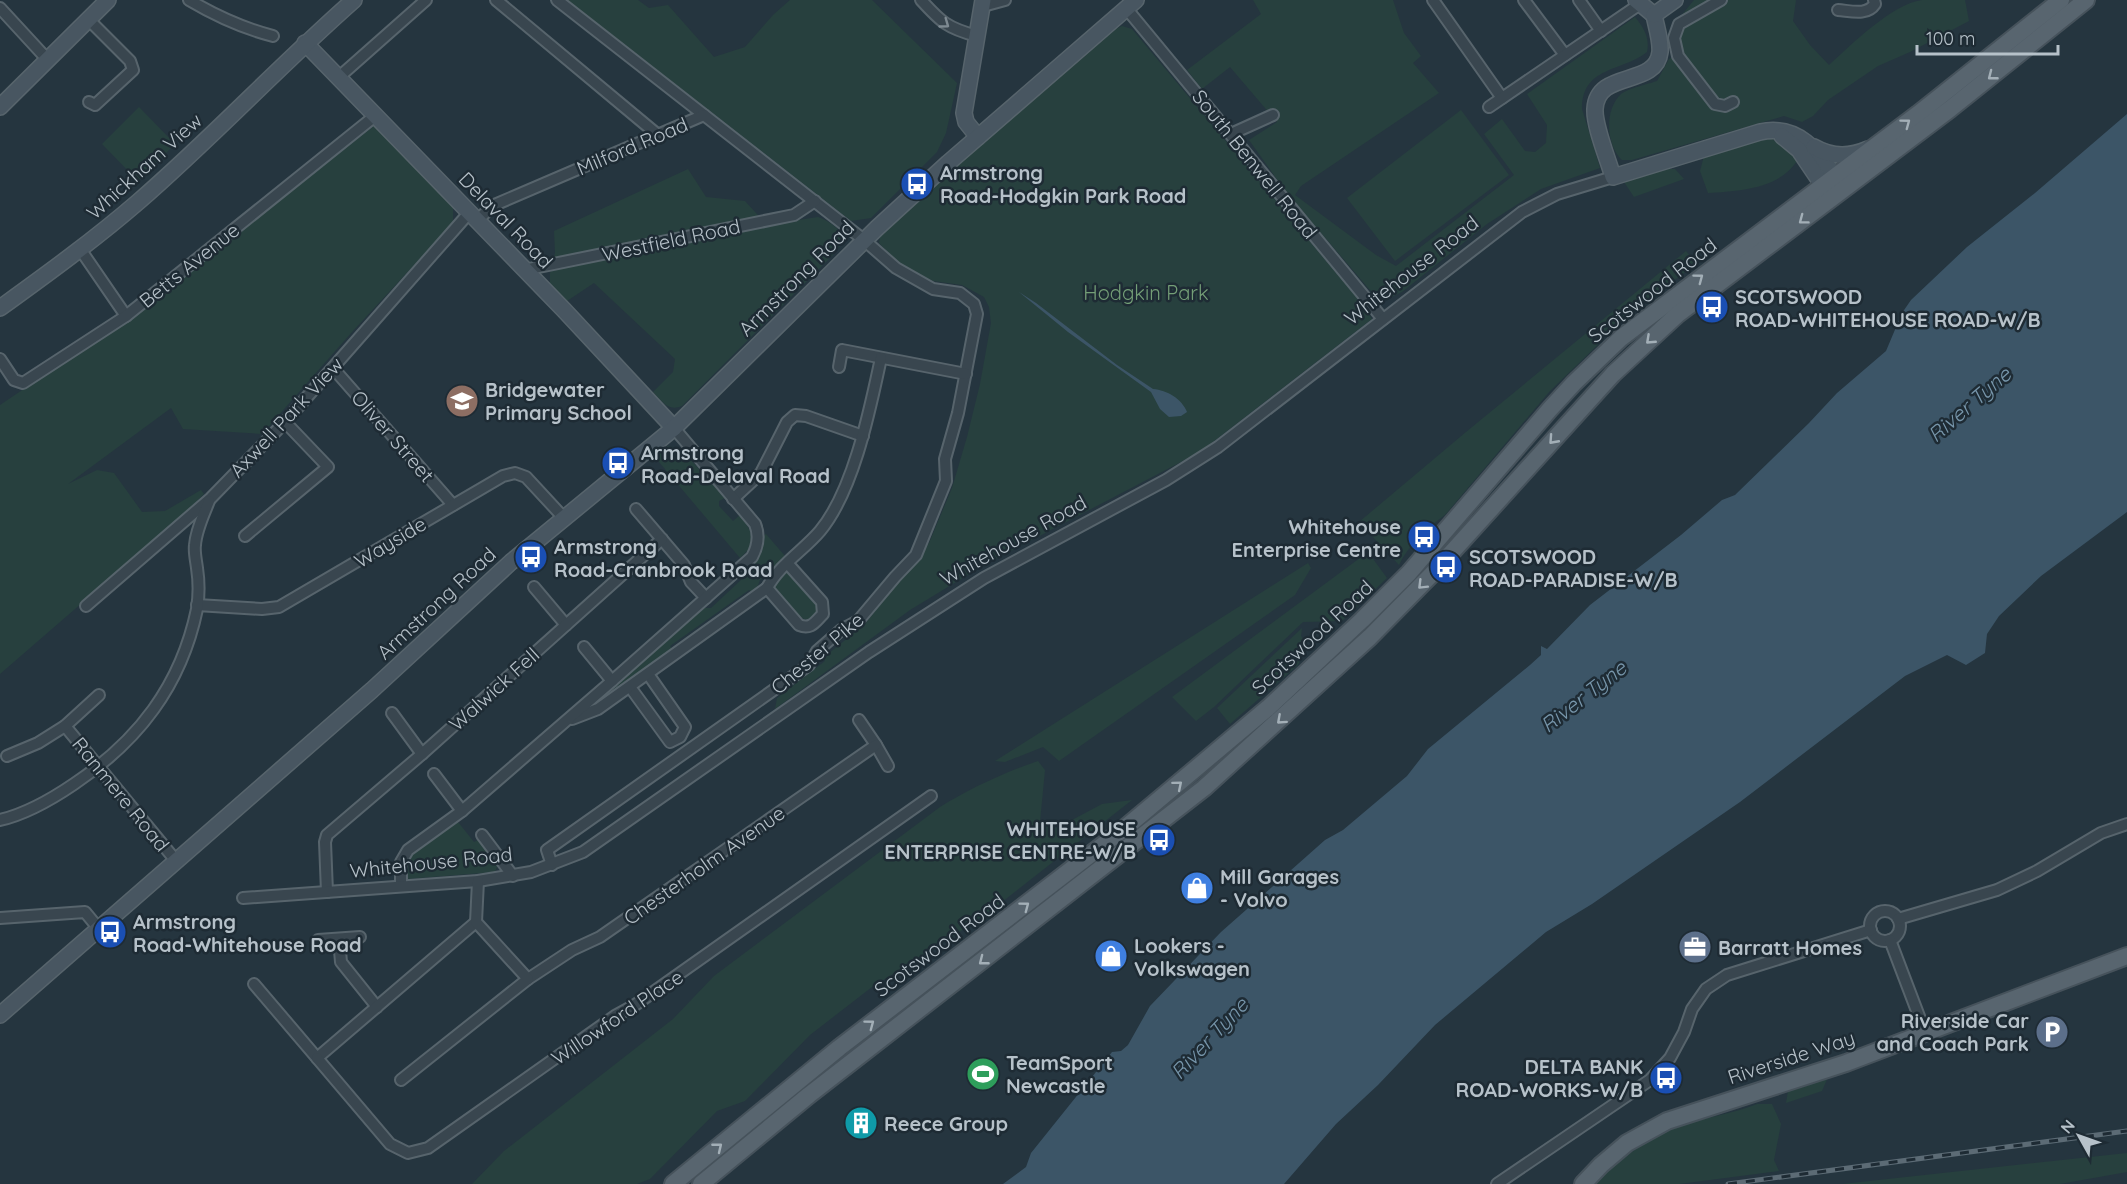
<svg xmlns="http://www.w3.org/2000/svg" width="2127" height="1184" viewBox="0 0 2127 1184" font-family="Quicksand,sans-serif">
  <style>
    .green { fill: #27403e }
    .water { fill: #3c5567 }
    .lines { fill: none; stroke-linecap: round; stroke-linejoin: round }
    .street-casing { stroke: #57646c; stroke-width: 14 }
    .secondary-casing { stroke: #57646c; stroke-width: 18 }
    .primary-casing { stroke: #46525b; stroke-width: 20 }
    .street { stroke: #39464f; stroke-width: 10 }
    .secondary { stroke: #485661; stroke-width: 15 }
    .primary { stroke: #58656f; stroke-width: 16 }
    .rail-casing { stroke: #5c6b75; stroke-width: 5 }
    .rail { stroke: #1e2b34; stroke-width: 3; stroke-dasharray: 9; stroke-linecap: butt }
    .oneway { stroke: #7e8a92 }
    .oneway2 { stroke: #a3afb7 }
    .labels { text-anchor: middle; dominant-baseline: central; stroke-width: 5; stroke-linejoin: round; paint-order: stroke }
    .street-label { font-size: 20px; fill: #b6c1c9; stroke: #1e2b34 }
    .poi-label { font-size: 20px; font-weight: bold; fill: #b6c1c9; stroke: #1e2b34; text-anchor: start }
    .park-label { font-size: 20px; fill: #749f77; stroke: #1e2b34 }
    .water-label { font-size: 21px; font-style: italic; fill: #7796ab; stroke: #1e2b34 }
  </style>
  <rect width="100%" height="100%" fill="#25353f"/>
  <!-- green -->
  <g class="green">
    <polygon points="567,0 638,0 649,8 668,5 714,57 745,47 773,15 790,0 872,0 957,83 946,133 937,152 871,218 851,221"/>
    <path d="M1253,0H1393L1404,33L1421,56L1413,63L1439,93L1301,186L1295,195L1376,255L1396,266L1514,175L1484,134L1502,119L1525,151L1535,152L1546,143L1547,125L1527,94L1635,17C1644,28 1650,38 1647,52C1622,72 1582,66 1582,109L1600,168L1541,189L1487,224L1402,292L1383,301L1369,289L1286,192L1249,140L1277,122L1230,67L1202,89L1187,70L1261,14Z"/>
    <path d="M1694,0H1796L1793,21L1810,45L1829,65C1851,45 1892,4 1922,0C1936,0 1951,0 1965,0L1969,21L1910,52L1878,66L1828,100L1813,116L1802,122L1784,116L1632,160H1622C1606,145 1604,110 1621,94C1627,89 1648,84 1657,81L1669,59L1681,53L1676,22Z"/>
    <polygon points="1122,26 1132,29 1358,299 1372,319 1200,452 984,565 910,610 775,709 777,698 825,661 823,658 865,624 929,543 952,488 967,437 980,384 991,323 989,307 984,297 962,285 933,281 903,267 879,243 881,232 1116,29"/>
    <polygon points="139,107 175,144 138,181 102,144"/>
    <polygon points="1461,110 1509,175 1395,261 1347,198"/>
    <polygon points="374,126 453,207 453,223 352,332 262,434 183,429 171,408 68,484 97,470 114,473 142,512 165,511 201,490 204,494 180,518 0,674 0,405 126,320"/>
    <path d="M1770,137L1798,159C1781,189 1739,191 1708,193L1700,171L1704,156Z"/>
    <path d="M688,169L706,197L745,201L767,225L818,217C828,220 842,230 845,240L833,255L682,406C668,412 662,401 653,392L673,372L675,359L594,283L567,301L550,284V273L555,253L554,231Z"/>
    <polygon points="1665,169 1675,169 1684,179 1634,197 1624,182"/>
    <path d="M1686,251L1695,262L1684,273L1601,334L1604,339L1550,391L1445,515C1427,528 1409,544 1399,565L1359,522L1466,432Z"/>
    <path d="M668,446L681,449L725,498L719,501V506L733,521L740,515C750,530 755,534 749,552L747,551L740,558L654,456Z"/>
    <polygon points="766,534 785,556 760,580 757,588 752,592 749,590 670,646 673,650 596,703 704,608 711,608 741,580 739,576 760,556 763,536"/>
    <polygon points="1368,552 1387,578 1342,621 1303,622 1214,707 1196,721 1172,697"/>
    <polygon points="1308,563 1311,568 1295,595 1059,761 1043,747 1005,762 995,761"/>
    <path d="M783,572L792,575L819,605V610C813,616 809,623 800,617L775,589L773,584Z"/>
    <polygon points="1302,628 1301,636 1308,645 1298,665 1230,724 1217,708"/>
    <path d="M1038,761L1045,770L1040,822L1057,828L1102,804L1132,800L1002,902L948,940L872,987L810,1035L745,1101L717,1111L650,1179L637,1184H472L504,1151L673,1019L714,976L940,807C971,788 1003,773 1038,761Z"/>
    <polygon points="458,822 474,842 478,840 488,853 492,853 499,862 495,872 407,879 406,861 410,856"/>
    <polygon points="1828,1077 1822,1091 1786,1103 1788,1091"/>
    <path d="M1757,1104H1772L1781,1124L1774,1160L1779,1171L1679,1184H1595L1598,1180C1622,1159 1649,1136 1680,1126C1705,1117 1732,1114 1757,1104Z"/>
    <polygon points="2127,1153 2127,1172 2060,1184 1842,1184"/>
  </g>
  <!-- water -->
  <g class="water">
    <polygon points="2127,114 2127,512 2041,576 1999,616 1987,634 1985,653 1966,665 1947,655 1905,676 1740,802 1592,904 1546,932 1435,1025 1378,1085 1336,1124 1284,1184 1003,1184 1026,1167 1031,1153 1112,1052 1121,1051 1128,1045 1150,1006 1221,932 1325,840 1343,830 1407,776 1428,749 1530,665 1541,655 1541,646 1547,649 1590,605 1681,535 1722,500 1735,495 1809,423 1837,393 1886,351 1902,313 1911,300 1967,247 2035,193"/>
    <path d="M1019,292L1036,303L1117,365L1153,389C1167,390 1182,399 1187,412L1181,416L1169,417L1160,409L1151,392L1068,332Z"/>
  </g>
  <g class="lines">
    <defs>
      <g id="street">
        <path d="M189,0C216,16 242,28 273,36"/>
        <polyline points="496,0 658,135"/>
        <polyline points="557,0 704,115"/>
        <path d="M921,0C941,22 947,28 977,36"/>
        <polyline points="1433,0 1502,98"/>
        <polyline points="1524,0 1565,55"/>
        <polyline points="1579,0 1601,31"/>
        <polyline points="1721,0 1679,24 1674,38 1678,56 1715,104 1725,106 1733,102"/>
        <polyline points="983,6 1005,0"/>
        <polyline points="0,8 47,59"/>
        <polyline points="1126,8 1383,319"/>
        <path d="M1838,10C1851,11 1867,16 1875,4L1874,0"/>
        <polyline points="88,19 130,61 133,70 95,105 89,102"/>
        <polyline points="339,77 426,0"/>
        <polyline points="1489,107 1640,4"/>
        <polyline points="1231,134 1273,115"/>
        <polyline points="477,221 492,206 704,115 864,240 896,268 933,289 960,293 974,304 977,314 958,413 945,459 946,481 916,555 895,577 858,621 841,630 817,651 809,665 547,850 552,865"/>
        <polyline points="80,249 126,316"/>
        <polyline points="524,270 794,215 815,201"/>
        <polyline points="0,359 14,380 23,383 126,316 375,116"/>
        <polyline points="839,367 842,350 966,374"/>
        <polyline points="333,368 453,505"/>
        <polyline points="733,499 761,473 787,422 795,415 806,416 863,436"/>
        <polyline points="636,509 684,565 691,582 706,598"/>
        <polyline points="245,536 328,467 285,422"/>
        <path d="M788,564L822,602L823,614C815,622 811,630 799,625L767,588C779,565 804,550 820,531C854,490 870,409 881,358"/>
        <polyline points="534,587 566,625"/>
        <polyline points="197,605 262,609 279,607 503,476 515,473 526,477 563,517"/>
        <polyline points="86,606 211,498 285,422 469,213"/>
        <polyline points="584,647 612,681"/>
        <polyline points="630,687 670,742 680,737 685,727 648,674"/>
        <polyline points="392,713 422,754"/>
        <polyline points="572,719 598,709 767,588"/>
        <polyline points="859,720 876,745 888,766"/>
        <polyline points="65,726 177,862"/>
        <polyline points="7,756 38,743 65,726 99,695"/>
        <polyline points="434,774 462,811"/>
        <path d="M0,820C26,814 52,799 74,784C138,741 181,686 197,609C199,596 199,581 197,568C196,560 194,552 195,545C196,530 204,514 209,501"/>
        <polyline points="482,835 513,876"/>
        <path d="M401,886V862L408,850L462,811L612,681L752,557C758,546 760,536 755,524L674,428"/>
        <polyline points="327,892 325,842 327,835 422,754 662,539"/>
        <polyline points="243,898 478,881 531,872 583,852 869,652 984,578 1166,480 1218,447 1522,212 1557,194 1613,177"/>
        <circle cx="1885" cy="926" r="15"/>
        <polyline points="0,918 85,912 99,929"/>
        <polyline points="1898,919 1997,890 2037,871 2101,833 2127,824"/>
        <polyline points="339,939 341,962 377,1007"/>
        <polyline points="318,940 360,937"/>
        <polyline points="1890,940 1925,1032"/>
        <polyline points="528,979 572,950 600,937 876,745"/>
        <polyline points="254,984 317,1058 476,922"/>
        <polyline points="317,1058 390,1144 408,1153 428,1148 615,1016 635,1005 931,796"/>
        <polyline points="401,1080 528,979 476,922 478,881"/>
        <polyline points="1497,1184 1650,1080 1670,1058 1684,1032 1692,1009 1706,989 1727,975 1871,930"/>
      </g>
      <g id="secondary">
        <polyline points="1636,0 1654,15"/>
        <path d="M1654,15C1656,26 1661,40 1660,52C1656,88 1597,69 1595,109C1594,126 1608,159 1613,177L1760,132C1802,123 1821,157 1842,186"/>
        <polyline points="1654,15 1675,0"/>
        <polyline points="305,43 564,310 674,428"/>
        <polyline points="0,107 108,0"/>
        <polyline points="1782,136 1799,150 1830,196"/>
        <polyline points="978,137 966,122 964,113 983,0"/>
        <path d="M1814,147C1831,157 1850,157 1868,149"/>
        <path d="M0,308C47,274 94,240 138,202C212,138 280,65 354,0"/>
        <polyline points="0,1015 372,690 511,562 674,428 877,228 948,163 1136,0"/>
      </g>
      <g id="primary">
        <polyline points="673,1184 839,1048 1125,828 1268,708 1362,620 1409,573 1550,409 1574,383 1621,338 1918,114 2061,0"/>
        <polyline points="701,1184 809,1095 1204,788 1370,637 1433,573 1613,374 1678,314 1950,109 2086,0"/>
        <polyline points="1583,1184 1601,1165 1627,1143 1667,1121 1846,1063 2127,956"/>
      </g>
    </defs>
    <!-- street casing -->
    <use href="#street" class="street-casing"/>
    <!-- secondary casing -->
    <use href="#secondary" class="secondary-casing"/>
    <!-- primary casing -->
    <use href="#primary" class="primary-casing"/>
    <!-- street -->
    <use href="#street" class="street"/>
    <!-- secondary -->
    <use href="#secondary" class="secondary"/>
    <!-- primary -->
    <use href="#primary" class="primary"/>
    <defs>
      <polyline id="rail" points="1728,1184 2127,1131"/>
    </defs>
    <!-- rail casing -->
    <use href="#rail" class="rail-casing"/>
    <!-- rail -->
    <use href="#rail" class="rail"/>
  </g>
  <!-- one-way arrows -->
  <defs><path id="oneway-chevron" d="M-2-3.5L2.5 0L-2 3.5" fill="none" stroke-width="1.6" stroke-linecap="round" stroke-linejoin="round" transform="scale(1.5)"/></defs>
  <use class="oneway" href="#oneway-chevron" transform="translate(945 24) rotate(36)"/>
  <g class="oneway2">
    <use href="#oneway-chevron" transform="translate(1992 76) rotate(142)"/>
    <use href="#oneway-chevron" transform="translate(1906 123) rotate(-37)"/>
    <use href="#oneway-chevron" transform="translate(1803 220) rotate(143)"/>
    <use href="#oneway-chevron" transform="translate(1699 278) rotate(-37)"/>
    <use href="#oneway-chevron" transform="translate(1650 340) rotate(137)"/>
    <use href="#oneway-chevron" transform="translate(1553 440) rotate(132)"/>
    <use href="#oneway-chevron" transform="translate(1422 585) rotate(135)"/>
    <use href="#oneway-chevron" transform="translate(1281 720) rotate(138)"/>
    <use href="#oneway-chevron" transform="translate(1178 785) rotate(-40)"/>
    <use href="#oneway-chevron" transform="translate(1025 906) rotate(-37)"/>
    <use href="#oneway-chevron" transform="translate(983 961) rotate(142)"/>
    <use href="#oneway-chevron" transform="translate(870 1024) rotate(-37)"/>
    <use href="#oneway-chevron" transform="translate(718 1147) rotate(-39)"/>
  </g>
  <!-- icons -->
  <defs>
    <symbol id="bus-disc" viewBox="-11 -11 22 22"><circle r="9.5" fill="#1a4fb4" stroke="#1e2b34"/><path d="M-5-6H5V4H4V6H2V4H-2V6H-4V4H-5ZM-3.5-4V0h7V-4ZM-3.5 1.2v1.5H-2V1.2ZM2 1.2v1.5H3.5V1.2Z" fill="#fff"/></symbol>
    <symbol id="school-disc" viewBox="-11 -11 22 22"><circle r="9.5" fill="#8d6e63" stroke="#1e2b34"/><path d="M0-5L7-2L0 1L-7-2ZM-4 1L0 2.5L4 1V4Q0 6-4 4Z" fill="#fff"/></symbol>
    <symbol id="shop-disc" viewBox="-11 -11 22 22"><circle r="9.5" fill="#3f7fe0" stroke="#1e2b34"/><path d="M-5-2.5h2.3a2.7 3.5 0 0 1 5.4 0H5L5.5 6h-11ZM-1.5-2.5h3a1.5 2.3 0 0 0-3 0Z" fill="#fff"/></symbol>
    <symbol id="office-disc" viewBox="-11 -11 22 22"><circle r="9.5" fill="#5c6f8a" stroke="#1e2b34"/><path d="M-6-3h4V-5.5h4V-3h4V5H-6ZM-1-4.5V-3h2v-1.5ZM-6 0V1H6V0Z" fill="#fff"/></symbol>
    <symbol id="parking-disc" viewBox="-11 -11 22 22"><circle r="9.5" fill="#5c6f8a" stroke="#1e2b34"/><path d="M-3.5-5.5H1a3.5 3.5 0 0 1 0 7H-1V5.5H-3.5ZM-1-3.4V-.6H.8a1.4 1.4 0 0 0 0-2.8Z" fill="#fff"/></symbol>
    <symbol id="stadium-disc" viewBox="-11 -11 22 22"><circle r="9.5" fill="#2e9e5b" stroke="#1e2b34"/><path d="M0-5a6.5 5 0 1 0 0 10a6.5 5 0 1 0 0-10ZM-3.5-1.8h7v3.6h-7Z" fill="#fff"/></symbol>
    <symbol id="building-disc" viewBox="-11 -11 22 22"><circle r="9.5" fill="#0f9aa8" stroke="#1e2b34"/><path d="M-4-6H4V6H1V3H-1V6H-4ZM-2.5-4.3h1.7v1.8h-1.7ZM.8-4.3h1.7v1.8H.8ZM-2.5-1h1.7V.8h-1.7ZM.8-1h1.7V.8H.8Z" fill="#fff"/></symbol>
  </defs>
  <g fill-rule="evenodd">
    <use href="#bus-disc" x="898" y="165" width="38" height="38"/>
    <use href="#bus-disc" x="1693" y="288" width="38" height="38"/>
    <use href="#school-disc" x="443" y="382" width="38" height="38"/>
    <use href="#bus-disc" x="599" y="444" width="38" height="38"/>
    <use href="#bus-disc" x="1405" y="518" width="38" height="38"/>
    <use href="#bus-disc" x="512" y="538" width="38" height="38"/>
    <use href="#bus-disc" x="1427" y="548" width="38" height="38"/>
    <use href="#bus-disc" x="1140" y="821" width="38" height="38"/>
    <use href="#shop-disc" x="1178" y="869" width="38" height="38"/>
    <use href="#bus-disc" x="91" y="913" width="38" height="38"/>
    <use href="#office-disc" x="1676" y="928" width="38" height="38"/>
    <use href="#shop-disc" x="1092" y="937" width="38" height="38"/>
    <use href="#parking-disc" x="2033" y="1013" width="38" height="38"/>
    <use href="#stadium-disc" x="964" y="1055" width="38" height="38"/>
    <use href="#bus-disc" x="1647" y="1059" width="38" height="38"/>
    <use href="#building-disc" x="842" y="1104" width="38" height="38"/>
  </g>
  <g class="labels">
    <!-- street labels -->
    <g class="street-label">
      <text transform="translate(632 146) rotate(-23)">Milford Road</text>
      <text transform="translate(1255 164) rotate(51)">South Benwell Road</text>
      <text transform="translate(144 166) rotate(-42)">Whickham View</text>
      <text transform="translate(506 220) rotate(46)">Delaval Road</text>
      <text transform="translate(671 240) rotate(-12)">Westfield Road</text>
      <text transform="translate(189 265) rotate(-39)">Betts Avenue</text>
      <text transform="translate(1411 270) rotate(-38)">Whitehouse Road</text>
      <text transform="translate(796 278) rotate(-45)">Armstrong Road</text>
      <text transform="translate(1652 290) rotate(-38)">Scotswood Road</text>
      <text transform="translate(286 417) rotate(-47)">Axwell Park View</text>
      <text transform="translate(393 436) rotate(49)">Oliver Street</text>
      <text transform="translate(1013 540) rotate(-29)">Whitehouse Road</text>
      <text transform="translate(390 542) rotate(-31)">Wayside</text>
      <text transform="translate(436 603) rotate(-43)">Armstrong Road</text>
      <text transform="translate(1312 637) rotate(-43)">Scotswood Road</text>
      <text transform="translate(817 653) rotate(-40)">Chester Pike</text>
      <text transform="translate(494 689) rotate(-42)">Walwick Fell</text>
      <text transform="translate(121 794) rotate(51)">Ranmere Road</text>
      <text transform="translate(431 862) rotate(-6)">Whitehouse Road</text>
      <text transform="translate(704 865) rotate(-35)">Chesterholm Avenue</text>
      <text transform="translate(939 945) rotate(-37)">Scotswood Road</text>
      <text transform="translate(617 1017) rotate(-34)">Willowford Place</text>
      <text transform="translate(1791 1057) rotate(-18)">Riverside Way</text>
    </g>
    <!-- poi labels -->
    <g class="poi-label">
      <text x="940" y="172">Armstrong<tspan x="940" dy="23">Road-Hodgkin Park Road</tspan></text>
      <text x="1735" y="296">SCOTSWOOD<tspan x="1735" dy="23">ROAD-WHITEHOUSE ROAD-W/B</tspan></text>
      <text x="485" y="389">Bridgewater<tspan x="485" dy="23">Primary School</tspan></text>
      <text x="641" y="452">Armstrong<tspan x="641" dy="23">Road-Delaval Road</tspan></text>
      <text x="1401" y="526" text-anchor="end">Whitehouse<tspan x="1401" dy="23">Enterprise Centre</tspan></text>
      <text x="554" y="546">Armstrong<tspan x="554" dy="23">Road-Cranbrook Road</tspan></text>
      <text x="1469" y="556">SCOTSWOOD<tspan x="1469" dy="23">ROAD-PARADISE-W/B</tspan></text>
      <text x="1136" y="828" text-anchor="end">WHITEHOUSE<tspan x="1136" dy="23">ENTERPRISE CENTRE-W/B</tspan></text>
      <text x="1220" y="876">Mill Garages<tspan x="1220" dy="23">- Volvo</tspan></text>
      <text x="133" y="921">Armstrong<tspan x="133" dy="23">Road-Whitehouse Road</tspan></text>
      <text x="1134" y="945">Lookers -<tspan x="1134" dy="23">Volkswagen</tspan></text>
      <text x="1718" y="947">Barratt Homes</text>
      <text x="2029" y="1020" text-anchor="end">Riverside Car<tspan x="2029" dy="23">and Coach Park</tspan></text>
      <text x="1006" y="1062">TeamSport<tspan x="1006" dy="23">Newcastle</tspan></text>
      <text x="1643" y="1066" text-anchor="end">DELTA BANK<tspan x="1643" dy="23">ROAD-WORKS-W/B</tspan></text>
      <text x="884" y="1123">Reece Group</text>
    </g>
    <!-- park labels -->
    <g class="park-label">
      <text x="1146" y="292">Hodgkin Park</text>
    </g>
    <!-- water labels -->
    <g class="water-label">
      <text transform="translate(1969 404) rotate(-41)">River Tyne</text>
      <text transform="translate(1583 696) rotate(-38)">River Tyne</text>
      <text transform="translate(1209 1038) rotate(-47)">River Tyne</text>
    </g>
  </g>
  <!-- north arrow -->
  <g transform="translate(2079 1136) rotate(310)" stroke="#1e2b34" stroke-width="4.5" paint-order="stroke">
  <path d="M0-4.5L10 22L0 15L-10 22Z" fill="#b6c1c9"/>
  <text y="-9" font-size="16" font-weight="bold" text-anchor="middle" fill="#b6c1c9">N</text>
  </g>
  <!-- scale -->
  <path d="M1917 45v9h141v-9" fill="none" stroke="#b6c1c9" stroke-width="3"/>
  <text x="1926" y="45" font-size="18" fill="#b6c1c9" stroke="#1e2b34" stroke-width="4.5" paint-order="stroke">100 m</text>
</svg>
